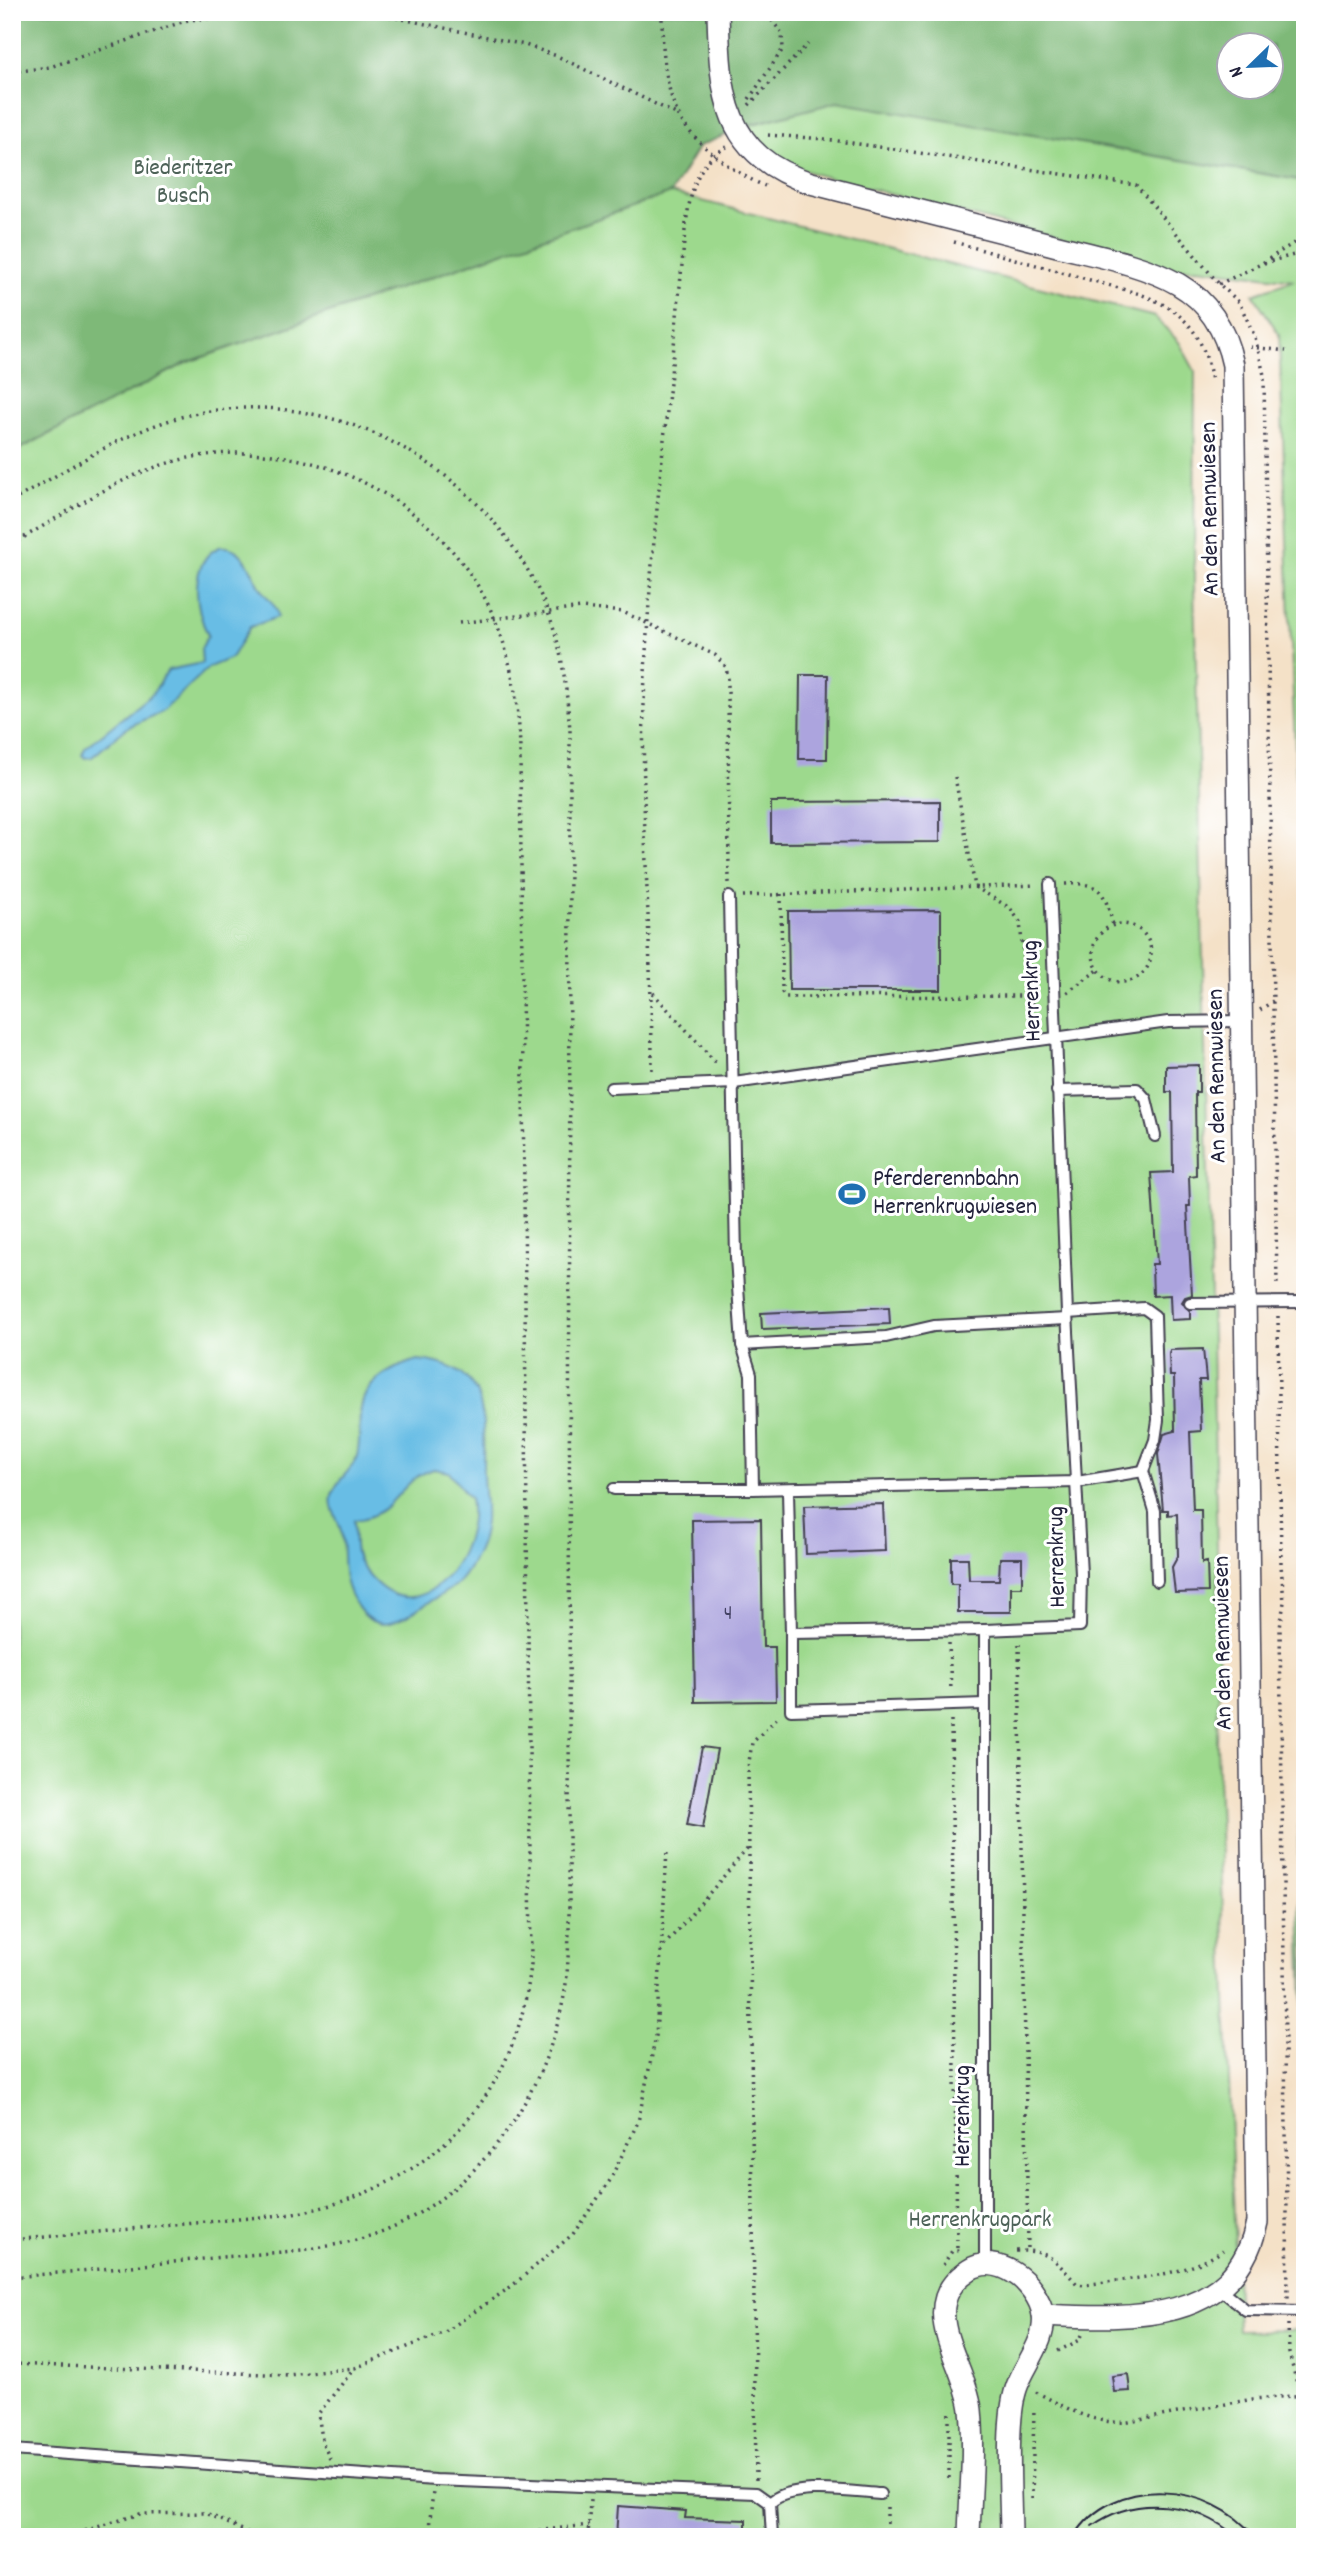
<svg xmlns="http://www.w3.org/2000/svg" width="1317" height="2549" viewBox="0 0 1317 2549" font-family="Dekko,sans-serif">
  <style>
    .green { fill: #9dd98d; stroke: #607e64; stroke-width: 2 }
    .forest { fill: #7eb978; stroke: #506e5a; stroke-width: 2; fill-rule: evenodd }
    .water { fill: #68bde5; stroke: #457090; stroke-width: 2; fill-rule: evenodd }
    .building { fill: #aca4de }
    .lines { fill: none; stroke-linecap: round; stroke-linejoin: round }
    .service-casing { stroke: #423f50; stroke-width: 14 }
    .minor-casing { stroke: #423f50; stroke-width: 24 }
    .path { stroke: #423f50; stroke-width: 3.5; stroke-dasharray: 2 5; stroke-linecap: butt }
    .service { stroke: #fff; stroke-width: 10 }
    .minor { stroke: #fff; stroke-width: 21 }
    .tram { stroke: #22223b; stroke-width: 2 }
    .labels { text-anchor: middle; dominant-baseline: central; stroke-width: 6; stroke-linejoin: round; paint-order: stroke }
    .number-label { font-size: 21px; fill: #444264 }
    .park-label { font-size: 24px; fill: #4d6258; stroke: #fff }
    .street-label { font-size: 24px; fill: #22223b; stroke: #fff }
    .poi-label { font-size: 24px; fill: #22223b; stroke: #fff; text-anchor: start }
  </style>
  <rect width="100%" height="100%" fill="#fff"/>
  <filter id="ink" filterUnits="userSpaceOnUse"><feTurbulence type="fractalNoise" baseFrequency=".0143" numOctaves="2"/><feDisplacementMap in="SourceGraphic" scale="14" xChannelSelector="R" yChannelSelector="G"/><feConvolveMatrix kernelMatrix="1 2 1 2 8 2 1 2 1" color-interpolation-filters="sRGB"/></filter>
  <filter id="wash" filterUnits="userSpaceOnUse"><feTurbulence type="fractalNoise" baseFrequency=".00686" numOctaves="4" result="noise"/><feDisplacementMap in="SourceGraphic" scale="28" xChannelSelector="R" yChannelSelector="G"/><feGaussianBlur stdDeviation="1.57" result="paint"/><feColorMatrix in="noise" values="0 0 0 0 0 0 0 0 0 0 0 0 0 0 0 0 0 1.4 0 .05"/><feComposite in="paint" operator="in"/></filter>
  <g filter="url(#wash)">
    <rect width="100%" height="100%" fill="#f4e1c7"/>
    <!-- green -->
    <g class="green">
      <path d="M837,101L1305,181V850L1299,851L1279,334L1253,294L1294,280L1198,268L1171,269L815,174C781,163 768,156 749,125Z"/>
      <polygon points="671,193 1155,317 1179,342 1195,371 1194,583 1219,1631 1217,1745 1238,2331 1305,2330 1305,2537 12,2537 12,453 186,363"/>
      <polygon points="1298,1827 1305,1827 1304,2045"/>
    </g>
    <!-- forest -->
    <path class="forest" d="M12,12H1305V181L837,102L749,125L699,146L671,193L186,363L12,453ZM1230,46H1272V88H1230Z"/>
    <!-- water -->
    <g class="water">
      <path d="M219,547C246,543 252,577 264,593C270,601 277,606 278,617L250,627L231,658L209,667L163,711L128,727L92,757L85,758L82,755L85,748L153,693L168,670L202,663L201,649L208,635C195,610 188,562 219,547Z"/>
      <path d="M418,1360C493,1366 483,1417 483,1474C484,1502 490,1525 477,1552C461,1587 453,1587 423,1606C391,1627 372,1636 351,1596C340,1575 345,1555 341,1531C338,1518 329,1509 332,1495C336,1479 353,1471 357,1456C361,1440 358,1424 361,1408C365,1380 393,1367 418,1360ZM434,1469L449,1472L470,1499C480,1551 424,1633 373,1580C365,1571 358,1565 356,1553C354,1543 355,1531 354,1520C398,1516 396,1480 434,1469Z"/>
    </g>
    <g id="blocks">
      <!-- building -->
      <g class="building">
        <polygon points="800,675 828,675 827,759 799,759"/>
        <polygon points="940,801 940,842 771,843 771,802"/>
        <polygon points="941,910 941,990 789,990 788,911"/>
        <polygon points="1199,1065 1199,1092 1195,1092 1196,1175 1189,1176 1190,1206 1187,1206 1192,1295 1185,1297 1182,1302 1190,1311 1190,1319 1171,1320 1170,1295 1153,1296 1152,1264 1157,1264 1151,1173 1173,1172 1172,1092 1166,1092 1166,1066"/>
        <polygon points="889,1307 890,1324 762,1329 761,1313"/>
        <polygon points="1203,1349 1206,1380 1199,1380 1201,1431 1190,1432 1193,1510 1201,1510 1202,1563 1207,1562 1208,1592 1175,1593 1172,1567 1178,1556 1177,1514 1168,1515 1168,1510 1163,1510 1158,1454 1164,1434 1175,1431 1174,1376 1170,1376 1169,1354 1170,1350"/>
        <polygon points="883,1504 885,1551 806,1554 804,1506"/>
        <polygon points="761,1519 763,1647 775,1647 776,1701 695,1702 692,1520"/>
        <polygon points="951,1558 968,1558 969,1580 999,1580 1000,1558 1022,1558 1022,1587 1011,1587 1011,1612 958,1612 958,1584 951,1584"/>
        <polygon points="702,1747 717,1749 703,1828 687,1825"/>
        <polygon points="1128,2374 1130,2391 1114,2392 1112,2376"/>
        <polygon points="618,2506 686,2511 685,2518 746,2520 746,2537 616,2537"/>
      </g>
    </g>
  </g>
  <g filter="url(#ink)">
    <use href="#blocks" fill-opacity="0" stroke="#423f50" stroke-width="2"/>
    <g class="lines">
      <defs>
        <g id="service">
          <polyline points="729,897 736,1258 742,1345 751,1374 753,1489 1077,1482 1143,1471"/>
          <polyline points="611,1088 734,1083 1168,1022 1243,1021"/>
          <polyline points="1057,1091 1137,1089 1146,1099 1155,1136"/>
          <polyline points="1190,1303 1305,1302"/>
          <polyline points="1067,1313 1144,1308 1155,1316 1158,1420 1155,1440 1143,1471 1155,1511 1157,1581"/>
          <polyline points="742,1345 886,1337 934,1326 1067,1319"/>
          <polyline points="614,1489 753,1489"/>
          <polyline points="788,1490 791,1633"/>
          <polyline points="985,1630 791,1633 791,1710 985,1704"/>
          <polyline points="985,2264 985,1630 1080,1626 1081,1574 1067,1313 1050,884"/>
          <polyline points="1220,2289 1246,2310 1305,2311"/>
          <polyline points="12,2450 435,2480 756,2493 770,2503 772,2537"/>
          <path d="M770,2503C791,2482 851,2492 880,2494"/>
        </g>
        <g id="minor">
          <path d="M718,12C720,93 723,156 811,183C891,203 970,224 1050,244C1091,255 1141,263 1178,284C1209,302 1226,331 1233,365L1257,2222C1236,2326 1127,2319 1043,2315"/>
          <path d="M969,2537C970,2495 975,2451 971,2410C966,2363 913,2306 969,2270C983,2261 1000,2264 1014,2273C1027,2281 1041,2299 1043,2315C1047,2341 1023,2366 1016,2389C1005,2423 1011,2498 1011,2537"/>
        </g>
      </defs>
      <!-- service casing -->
      <use href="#service" class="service-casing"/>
      <!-- minor casing -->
      <use href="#minor" class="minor-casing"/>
      <!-- path -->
      <g class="path">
        <polyline points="369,12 525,45 557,56 678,115"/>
        <path d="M662,12C662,45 664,84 678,114C691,142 737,175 765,186"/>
        <polyline points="12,72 50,67 188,20 293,12"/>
        <polyline points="749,99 783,49 782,33 765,12"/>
        <polyline points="749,105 808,44"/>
        <polyline points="768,135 825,139 1136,185 1219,284 1239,302 1255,337 1264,375 1277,1288"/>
        <path d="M954,242L1140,294C1185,311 1203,333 1212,381"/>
        <polyline points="1264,263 1305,252"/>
        <polyline points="1219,284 1259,265 1305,236"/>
        <polyline points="1250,347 1286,351"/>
        <path d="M12,501C71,468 131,426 198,413C344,385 493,474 547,610C563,648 566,689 570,729L569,1933C568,1956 568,1979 563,2001C541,2107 467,2208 360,2239C316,2251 268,2253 223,2257C153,2264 83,2271 12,2277"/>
        <path d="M12,544C63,516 116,477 172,462C284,431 411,482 474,580C507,630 519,692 520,752L531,1964C517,2102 427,2189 293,2214L12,2240"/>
        <polyline points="459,623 582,608 623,612 715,655 726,667 728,678 729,883"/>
        <polyline points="955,777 975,887 1010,908 1020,922 1027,996 1040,1016"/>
        <path d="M1065,884C1102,882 1104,891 1113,925"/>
        <polyline points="781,894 782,992 785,997 1027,996"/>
        <polyline points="743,896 1036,885"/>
        <circle cx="1122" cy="953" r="29"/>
        <polyline points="1067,992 1098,970"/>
        <polyline points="653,993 718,1065"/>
        <polyline points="1260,1010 1273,1001"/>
        <path d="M652,1070C652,948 641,827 644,705C648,546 672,388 685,230C690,197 694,163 727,147"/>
        <polyline points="1278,1316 1281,1565 1284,1602 1280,1628 1288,2298"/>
        <polyline points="949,1643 951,1691"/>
        <polyline points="1019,1644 1028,2251"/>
        <polyline points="951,1720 957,2251"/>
        <polyline points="664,1946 748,1848"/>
        <path d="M1016,2251C1050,2250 1055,2260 1077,2284L1084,2285C1129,2278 1185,2278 1223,2250"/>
        <polyline points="943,2265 952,2251 959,2251"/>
        <polyline points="1288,2324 1289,2353 1305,2414"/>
        <polyline points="1058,2351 1080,2340 1082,2335"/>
        <polyline points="12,2364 288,2375 355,2368 445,2332 512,2286 573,2234 609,2182 638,2122 656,2036 667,1851"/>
        <path d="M1036,2392C1067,2408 1093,2425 1129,2422L1253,2399L1305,2395"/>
        <polyline points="949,2413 949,2482"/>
        <polyline points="330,2459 323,2444 318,2414 353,2370"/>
        <polyline points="756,2480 748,1768 752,1743 779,1716"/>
        <polyline points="1032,2499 1034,2408"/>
        <polyline points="65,2537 140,2514 206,2513 251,2534 268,2537"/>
        <polyline points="428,2537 433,2492"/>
        <polyline points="512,2537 534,2531 589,2525"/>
        <polyline points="588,2537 590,2500"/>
        <polyline points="887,2537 887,2506"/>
      </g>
      <!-- service -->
      <use href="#service" class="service"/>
      <!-- minor -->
      <use href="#minor" class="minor"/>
      <!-- tram -->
      <g class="tram">
        <path d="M1092,2526C1137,2494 1196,2502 1237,2537"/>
        <path d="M1074,2537C1113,2473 1211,2482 1255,2537"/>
      </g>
    </g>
  </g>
  <!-- icons -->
  <defs>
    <symbol id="stadium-bare" viewBox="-9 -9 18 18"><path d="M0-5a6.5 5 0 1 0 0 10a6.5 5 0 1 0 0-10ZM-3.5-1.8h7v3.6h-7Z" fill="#1f6fb2" stroke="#fff" stroke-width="2.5" paint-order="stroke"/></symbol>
  </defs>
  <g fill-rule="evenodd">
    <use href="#stadium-bare" x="833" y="1175" width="38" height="38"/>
  </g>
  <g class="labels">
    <!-- number labels -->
    <g class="number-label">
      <text x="728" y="1615">4</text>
    </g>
    <!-- park labels -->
    <g class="park-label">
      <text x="183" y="169">Biederitzer<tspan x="183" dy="28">Busch</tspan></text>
      <text x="980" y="2221">Herrenkrugpark</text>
    </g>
    <!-- street labels -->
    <g class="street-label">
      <text transform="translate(1211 509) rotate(-91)">An den Rennwiesen</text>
      <text transform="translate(1033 991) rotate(-92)">Herrenkrug</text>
      <text transform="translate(1218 1076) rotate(-91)">An den Rennwiesen</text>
      <text transform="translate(1058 1557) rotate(-91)">Herrenkrug</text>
      <text transform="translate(1224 1643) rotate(-91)">An den Rennwiesen</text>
      <text transform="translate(964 2116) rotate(-90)">Herrenkrug</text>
    </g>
    <!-- poi labels -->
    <g class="poi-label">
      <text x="873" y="1180">Pferderennbahn<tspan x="873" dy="28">Herrenkrugwiesen</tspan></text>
    </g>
  </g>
  <!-- margin -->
  <rect width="1317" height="2549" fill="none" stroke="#fff" stroke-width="42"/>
  <!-- north arrow -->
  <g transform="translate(1250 66) rotate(247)"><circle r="33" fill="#ffffff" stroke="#a7a7b1" stroke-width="2"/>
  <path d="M0-5L12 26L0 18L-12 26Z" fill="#1f6fb2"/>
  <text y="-10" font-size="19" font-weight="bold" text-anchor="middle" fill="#22223b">N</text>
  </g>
</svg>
